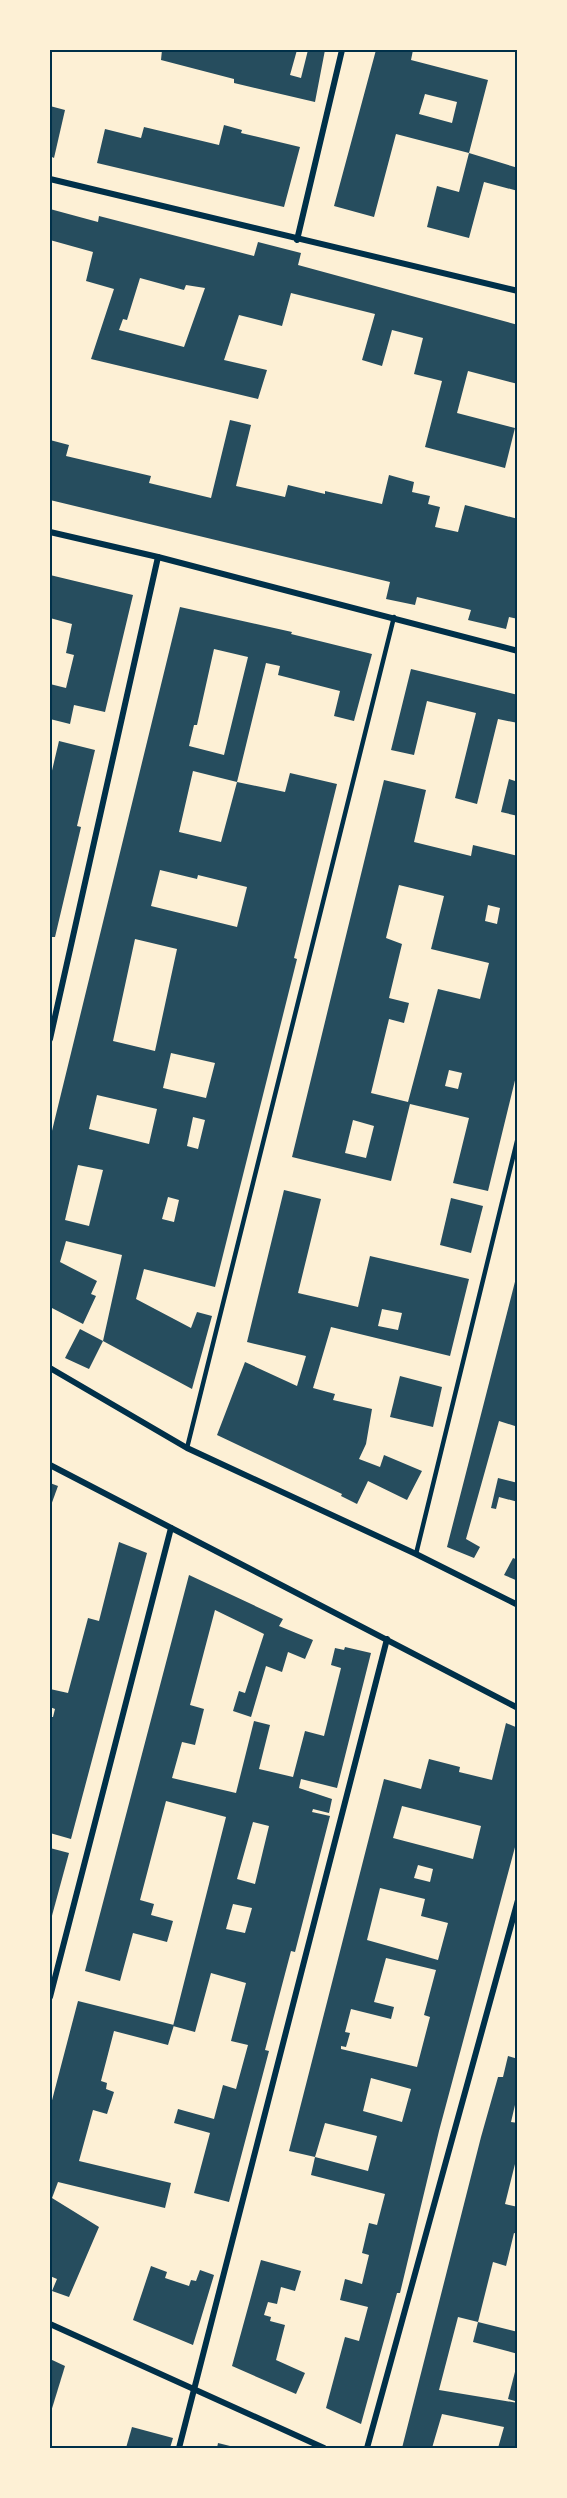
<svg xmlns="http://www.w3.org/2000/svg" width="567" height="2498" viewBox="0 0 567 2498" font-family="Ubuntu,sans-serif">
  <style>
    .building { fill: #264d5e; fill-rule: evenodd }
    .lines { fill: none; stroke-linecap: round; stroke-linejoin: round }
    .service { stroke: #003049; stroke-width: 4.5 }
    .minor { stroke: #003049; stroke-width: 6 }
    .neatline { fill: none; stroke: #003049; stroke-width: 2 }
  </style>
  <rect width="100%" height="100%" fill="#fdf0d5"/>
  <!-- building -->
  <g class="building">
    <polygon points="162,50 297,50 290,75 301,78 308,50 325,50 315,102 234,83 234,79 161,60"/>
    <path d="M376,50H413L411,60L488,80L469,153L396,134L374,217L334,206ZM425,94L457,102L452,123L419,114Z"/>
    <polygon points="50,106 65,110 54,158 50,156"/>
    <polygon points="224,125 242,130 241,133 300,147 284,207 97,163 105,129 141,138 144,127 219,145"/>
    <polygon points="469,153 518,168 518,191 484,182 469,238 427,227 437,186 459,192"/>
    <path d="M50,209L98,222L99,216L254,256L258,242L301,253L298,265L518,325V384L468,371L457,413L515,428L505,468L425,447L442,381L414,374L423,338L392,330L382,366L362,360L375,314L291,293L282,326L239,315L224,360L267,370L258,399L91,359L114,289L86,281L93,252L50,240ZM140,278L184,290L186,285L205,288L184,347L119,330L123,319L127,320Z"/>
    <polygon points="230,420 251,425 236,486 285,497 288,485 325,494 325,491 382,504 389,475 414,482 412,492 430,496 428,504 440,507 435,527 458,532 465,505 518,519 518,619 509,617 506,629 468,620 471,610 417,597 415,605 386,599 390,582 50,500 50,440 69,445 66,456 151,476 149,483 211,498"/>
    <polygon points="50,575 133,595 105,712 74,705 70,724 50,719 50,684 66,688 74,655 66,653 72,624 50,618"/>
    <path d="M180,607L292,632L291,634L372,654L354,721L334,716L340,691L278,675L280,666L266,663L237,782L193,771L179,832L221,842L237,782L285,792L290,773L337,784L294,958L297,959L215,1287L144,1269L136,1299L191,1328L197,1312L212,1316L192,1389L103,1341L89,1369L65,1358L80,1329L103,1341L122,1255L66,1241L60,1262L97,1281L91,1294L96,1296L83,1324L50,1307V1139ZM214,649L248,657L224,755L189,746L194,725H197ZM160,870L197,879L198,875L247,887L237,927L151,906ZM135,939L177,949L155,1051L113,1041ZM171,1053L215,1063L206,1098L163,1088ZM97,1095L157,1109L149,1144L89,1129ZM193,1117L205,1120L198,1149L187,1146ZM78,1165L103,1170L89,1226L65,1220ZM168,1197L179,1200L174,1222L162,1219Z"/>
    <polygon points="411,669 518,695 518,723 498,719 477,804 455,798 476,713 427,701 414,755 391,750"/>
    <polygon points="59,741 95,750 77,826 81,827 55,937 52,937 50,944 50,779"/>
    <polygon points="509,779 518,782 518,816 501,812"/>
    <path d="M384,780L426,790L414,842L471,856L473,845L518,856V1068L488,1191L453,1183L469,1118L410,1104L391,1181L292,1157ZM399,885L444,896L431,949L489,963L480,999L438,989L408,1102L371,1093L389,1019L404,1023L409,1003L389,998L402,944L386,938ZM488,905L500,908L497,924L485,921ZM449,1070L462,1073L458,1089L445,1086ZM353,1120L374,1126L366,1158L345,1153Z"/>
    <path d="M284,1190L321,1199L298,1293L358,1307L370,1256L469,1279L450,1356L331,1327L313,1388L335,1394L333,1400L372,1409L366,1444L359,1459L380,1467L384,1455L422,1471L407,1500L368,1481L357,1504L341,1496L342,1494L217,1435L245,1362L297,1386L306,1356L247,1342ZM382,1309L402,1313L398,1330L378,1326Z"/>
    <polygon points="451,1198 483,1206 471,1253 440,1245"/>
    <polygon points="518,1270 518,1427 499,1421 466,1539 480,1547 474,1558 447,1547"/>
    <polygon points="400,1376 442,1387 433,1427 390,1417"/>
    <polygon points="498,1478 518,1483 518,1502 499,1497 496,1509 491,1508"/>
    <polygon points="50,1483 58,1486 50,1508"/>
    <polygon points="119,1542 147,1553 71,1839 50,1833 50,1717 53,1717 55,1709 50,1707 50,1689 68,1693 88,1618 99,1621"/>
    <polygon points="513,1558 518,1560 518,1581 504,1575"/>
    <path d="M189,1575L283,1619L279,1626L313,1640L305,1659L288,1652L282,1672L266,1666L251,1717L233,1711L239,1691L245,1693L264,1634L215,1610L190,1705L204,1709L195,1745L182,1742L172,1778L236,1793L254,1721L270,1725L259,1769L293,1777L305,1731L324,1736L341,1668L331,1665L335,1648L344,1650L345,1647L371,1653L337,1788L301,1779L299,1788L332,1799L329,1813L313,1809L312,1812L330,1816L295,1952L291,1951L265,2050L269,2051L229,2202L194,2193L210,2133L174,2123L178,2109L214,2119L223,2085L236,2089L248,2045L231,2041L246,1983L211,1973L195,2032L173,2026L226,1817L166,1801L140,1900L154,1904L151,1915L173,1921L167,1942L133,1933L120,1981L85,1971ZM253,1822L269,1826L255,1884L237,1879ZM233,1904L252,1908L245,1933L226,1929Z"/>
    <path d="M506,1723L518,1728V1836L439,2131L400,2293H397L361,2424L326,2408L345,2337L359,2341L368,2307L340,2300L345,2279L362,2284L369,2255L362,2253L369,2223L377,2225L385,2194L311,2175L315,2157L368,2171L377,2136L325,2123L315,2157L289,2151L384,1779L421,1789L429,1759L460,1767L459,1772L492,1780ZM402,1806L481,1826L473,1859L393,1838ZM418,1865L433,1869L430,1882L414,1878ZM380,1888L425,1899L421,1916L448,1923L438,1960L367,1940ZM386,1958L436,1970L424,2015L430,2017L417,2067L341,2049V2046L346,2047L350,2033L345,2032L351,2009L391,2019L394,2007L374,2002ZM371,2078L411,2089L402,2122L363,2111Z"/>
    <polygon points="50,1848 69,1853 50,1923"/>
    <polygon points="78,2001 174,2025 168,2045 114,2031 101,2081 107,2083 106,2089 114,2092 107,2114 93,2110 79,2161 171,2183 165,2208 58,2182 52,2198 99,2227 69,2297 52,2291 57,2279 50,2276 50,2108"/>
    <polygon points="508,2056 518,2059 518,2106 515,2105 511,2122 518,2123 518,2164 515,2164 505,2204 518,2207 518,2234 514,2233 506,2266 493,2262 478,2322 458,2317 439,2390 518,2403 518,2448 498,2448 504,2427 442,2414 432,2448 402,2448 481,2137 498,2077 503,2077"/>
    <polygon points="261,2260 301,2271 295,2291 281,2287 277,2304 268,2302 264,2315 271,2317 270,2321 285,2325 276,2360 305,2373 296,2394 232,2366"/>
    <polygon points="151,2266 167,2272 165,2278 189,2286 191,2280 196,2281 200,2270 214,2275 193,2345 133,2320"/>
    <polygon points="478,2322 518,2332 518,2354 473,2342"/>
    <polygon points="50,2359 65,2366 50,2415"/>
    <polygon points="517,2364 518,2364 518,2402 508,2399"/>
    <polygon points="132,2427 173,2438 170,2448 126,2448"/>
    <polygon points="218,2443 238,2448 217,2448"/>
  </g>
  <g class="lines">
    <!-- service -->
    <g class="service">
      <polyline points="187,1448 394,617"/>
      <polyline points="416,1554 518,1137"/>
    </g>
    <!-- minor -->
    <g class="minor">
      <polyline points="50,179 518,291"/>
      <polyline points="297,240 342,50"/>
      <polyline points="50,532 158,557 518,651"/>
      <polyline points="50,1039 158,557"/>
      <polyline points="50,1368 187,1448 416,1554 518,1605"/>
      <polyline points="50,1465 518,1708"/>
      <polyline points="50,1997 171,1528"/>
      <polyline points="50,2324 324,2448"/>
      <polyline points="179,2448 387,1639"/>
      <polyline points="367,2448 518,1900"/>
    </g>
  </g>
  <!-- border -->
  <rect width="567" height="2498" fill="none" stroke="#fdf0d5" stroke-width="102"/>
  <rect x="51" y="51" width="465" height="2396" class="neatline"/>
</svg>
